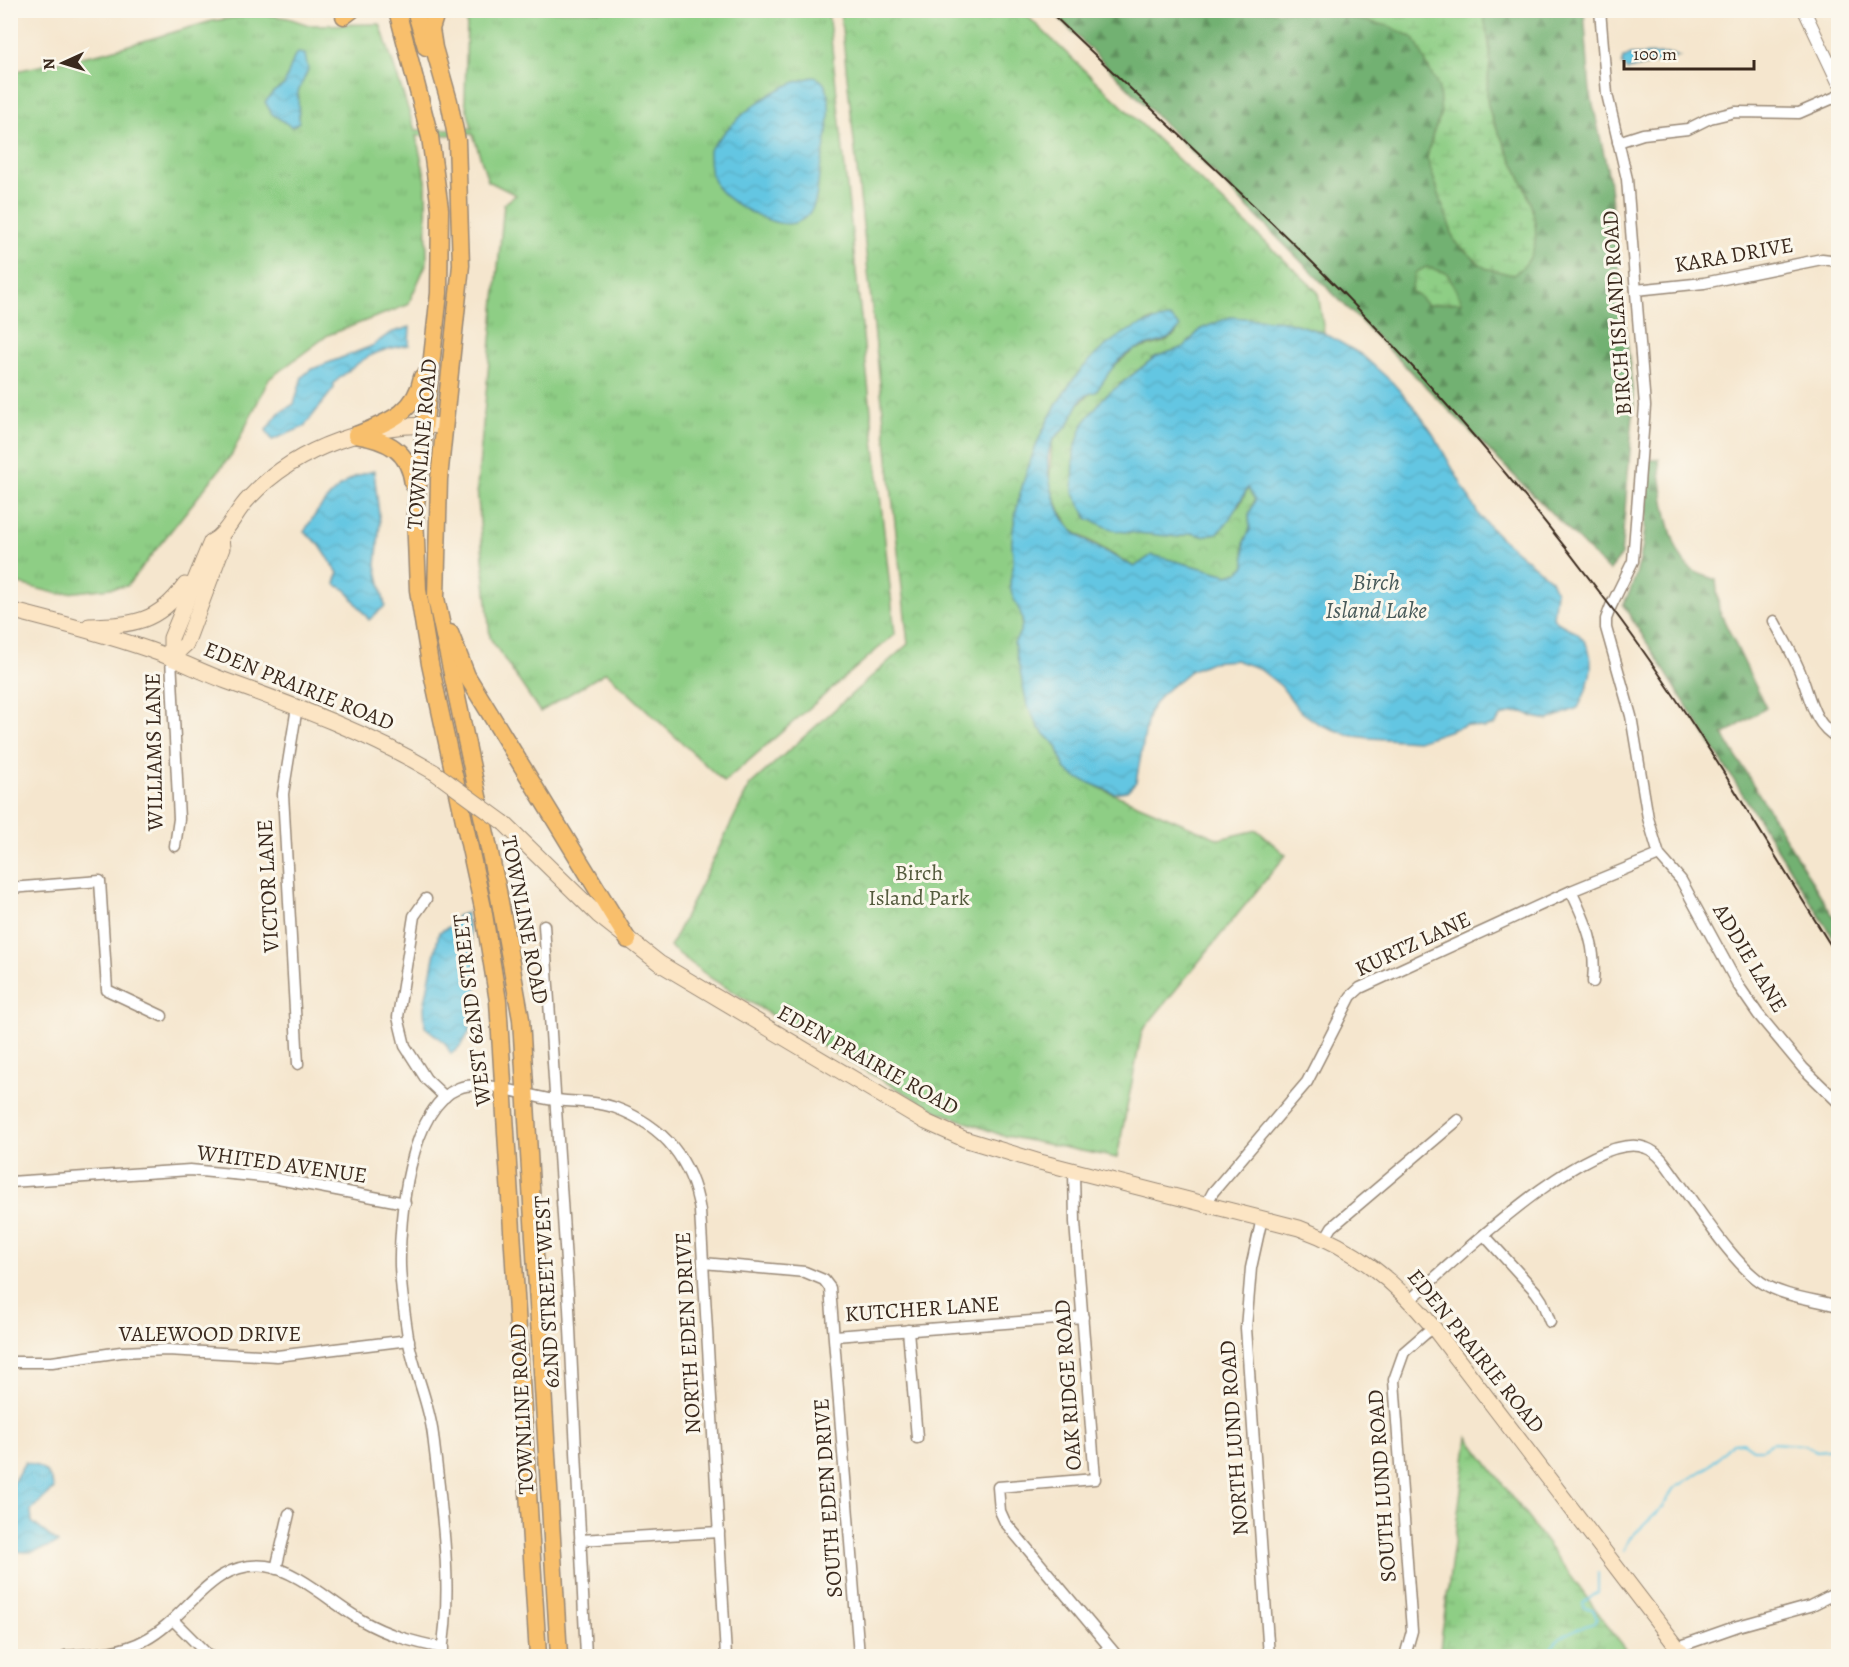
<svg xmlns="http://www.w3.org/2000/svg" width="1849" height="1667" viewBox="0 0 1849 1667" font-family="Alegreya,serif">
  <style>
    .grass { fill: url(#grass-tufts); stroke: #647c52; stroke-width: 1.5 }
    .forest { fill: url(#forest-firs); stroke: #566e48; stroke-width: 1.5 }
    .wetland { fill: url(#wetland-marsh); stroke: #647c52; stroke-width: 1.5 }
    .park { fill: url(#park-crowns); stroke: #647c52; stroke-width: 1.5 }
    .water { fill: url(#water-waves); stroke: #507880; stroke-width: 1.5 }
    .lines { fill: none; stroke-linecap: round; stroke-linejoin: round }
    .stream { stroke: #64c6e2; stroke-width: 2 }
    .minor-casing { stroke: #988876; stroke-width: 13 }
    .tertiary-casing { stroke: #988876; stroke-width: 14 }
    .secondary-casing { stroke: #988876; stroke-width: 17 }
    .primary-casing { stroke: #988876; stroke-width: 19 }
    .minor { stroke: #fff; stroke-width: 10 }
    .tertiary { stroke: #fff; stroke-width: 12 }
    .secondary { stroke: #fce5c4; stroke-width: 15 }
    .primary { stroke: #f8bf6c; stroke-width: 16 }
    .rail { stroke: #3b2a1e; stroke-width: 2 }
    .secondary-bridge-casing { stroke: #988876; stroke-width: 17; stroke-linecap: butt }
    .secondary-bridge { stroke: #fce5c4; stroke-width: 15 }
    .labels { text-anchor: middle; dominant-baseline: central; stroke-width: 6; stroke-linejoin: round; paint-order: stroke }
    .street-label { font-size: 22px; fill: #3b2a1e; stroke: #fbf7ec }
    .park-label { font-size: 22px; fill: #545b3d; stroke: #fbf7ec }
    .water-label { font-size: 24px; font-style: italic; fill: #475959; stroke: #fbf7ec }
  </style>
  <defs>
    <pattern id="grass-tufts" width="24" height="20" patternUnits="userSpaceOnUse" patternTransform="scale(1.5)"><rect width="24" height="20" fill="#8ece85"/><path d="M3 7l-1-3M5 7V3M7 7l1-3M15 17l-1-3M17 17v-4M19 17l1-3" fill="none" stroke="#7bb172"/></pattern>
    <pattern id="forest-firs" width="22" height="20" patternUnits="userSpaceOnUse" patternTransform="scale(1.5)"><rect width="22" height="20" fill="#72b172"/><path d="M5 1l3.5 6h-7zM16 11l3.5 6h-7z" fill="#5f905d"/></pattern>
    <pattern id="wetland-marsh" width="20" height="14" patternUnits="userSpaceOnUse" patternTransform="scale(1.5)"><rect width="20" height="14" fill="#8ece85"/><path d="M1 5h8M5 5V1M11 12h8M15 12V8" fill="none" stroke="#7bb172"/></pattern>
    <pattern id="park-crowns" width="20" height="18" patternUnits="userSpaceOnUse" patternTransform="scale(1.5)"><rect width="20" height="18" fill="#8ece85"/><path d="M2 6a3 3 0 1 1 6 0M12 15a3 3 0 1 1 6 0" fill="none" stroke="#7bb172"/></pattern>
    <pattern id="water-waves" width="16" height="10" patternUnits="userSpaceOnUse" patternTransform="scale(1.5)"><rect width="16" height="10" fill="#64c6e2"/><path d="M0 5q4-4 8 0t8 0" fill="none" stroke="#58aac1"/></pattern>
  </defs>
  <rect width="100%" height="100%" fill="#fbf7ec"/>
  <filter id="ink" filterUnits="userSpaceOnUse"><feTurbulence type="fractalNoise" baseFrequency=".0167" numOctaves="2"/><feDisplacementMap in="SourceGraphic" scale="12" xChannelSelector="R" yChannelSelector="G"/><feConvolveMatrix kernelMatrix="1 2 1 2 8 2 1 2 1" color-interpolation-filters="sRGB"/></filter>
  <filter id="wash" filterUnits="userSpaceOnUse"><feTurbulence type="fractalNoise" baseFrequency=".008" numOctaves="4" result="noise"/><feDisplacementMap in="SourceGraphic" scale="24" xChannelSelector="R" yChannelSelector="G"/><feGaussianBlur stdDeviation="1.35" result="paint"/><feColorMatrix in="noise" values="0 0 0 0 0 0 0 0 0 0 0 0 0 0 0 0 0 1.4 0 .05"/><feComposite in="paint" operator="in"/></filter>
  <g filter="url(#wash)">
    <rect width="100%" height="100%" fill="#f5e6ce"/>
    <!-- grass -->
    <polygon class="grass" points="471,11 828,11 895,634 724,782 606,672 540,712 490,638 477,488 504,204 516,195 488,181 473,134 416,136 426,180 427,262 408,305 328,335 269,379 232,454 127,586 59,594 11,582 11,72 105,52 212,21 259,14 288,18 309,25 380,24 415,130 472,128 465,101 467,19"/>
    <!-- forest -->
    <g class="forest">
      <polygon points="1052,11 1584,11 1590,91 1609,177 1634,404 1621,556 1609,571"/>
      <path d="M1659,459C1661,486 1669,553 1691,569C1697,574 1709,577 1716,580L1719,610L1766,708L1723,735L1838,924V945L1623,605C1648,561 1646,509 1649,460Z"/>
    </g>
    <!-- wetland -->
    <g class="wetland">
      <path d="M1318,11H1483C1485,26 1491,45 1490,60C1489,75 1485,91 1488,106C1501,152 1571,238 1513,275L1485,268L1455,242L1427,158L1433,133L1441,115L1439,89L1414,38L1389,26Z"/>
      <polygon points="1426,267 1447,273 1462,302 1427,305 1419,296 1411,291 1415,273"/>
      <polygon points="1468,1437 1630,1656 1439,1656"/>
    </g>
    <!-- park -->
    <path class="park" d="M840,11H1022L1318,292L1324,333L1286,321L1201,329L1184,347L1155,357L1119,385L1178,537L1191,533L1203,536L1239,506L1248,488L1255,499L1249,515L1250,529L1244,542L1245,566L1239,572L1228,575L1152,555L1134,567L1073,531L1060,511L1049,483L1052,442L1068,424L1074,408L1102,383L1104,376L1115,365L1134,350L1164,342L1175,335L1180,327L1152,320C1078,353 1038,420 1021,496C1016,518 1012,538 1013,560C1014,581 1006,587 1020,607L1039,728L1057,746L1065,769L1102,789L1219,839L1257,830L1286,855L1142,1031L1117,1158L1001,1135L937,1111L829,1050L712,979L670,947L750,785L908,644Z"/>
    <!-- water -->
    <g class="water">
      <polygon points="298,53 305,54 308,70 298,92 299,122 292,127 272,114 265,102 273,92 284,85 295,55"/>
      <polygon points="1671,54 1679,57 1628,70 1622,65 1624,58 1630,55"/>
      <path d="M813,77C842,80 824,151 820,169C818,180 818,194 814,205C799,238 765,220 743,208C717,193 708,181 709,150C736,117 771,86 813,77Z"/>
      <path d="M1230,317L1286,321L1324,333L1362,355L1392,382L1415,408L1433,434L1480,517L1502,539L1551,580L1556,592L1553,618C1560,626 1569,627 1577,633C1601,654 1590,685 1578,708L1548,720L1533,717L1524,712L1511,713L1501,717L1494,725L1484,728L1466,725L1418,741L1369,738L1348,735L1319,724L1299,710L1281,686L1258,668L1235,660L1211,662L1190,671L1161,695L1149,712L1136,782L1127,791L1114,793L1075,777L1065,769L1057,746L1039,728L1027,705L1014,643C1034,611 1012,612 1010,584C1010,578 1013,572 1013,566C1014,557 1011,548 1012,539C1020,456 1076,327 1171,318L1180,327C1168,346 1151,341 1134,350C1115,359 1107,376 1096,392C1078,394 1076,412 1068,425C1064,431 1055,435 1052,442C1041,465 1055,515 1074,532C1091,546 1115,556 1134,567L1152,555L1228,575L1239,572L1245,566L1244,542L1250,529L1249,515L1255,500L1248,488L1227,523L1217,533L1203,536L1191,533L1178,537L1116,531L1088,519L1073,492L1074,451L1083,424L1103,398L1155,357L1184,347L1201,329Z"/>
      <path d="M410,327L409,345C374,349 360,360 334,383V388L304,427L272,440L266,430L279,413L294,404L302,377L310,370L372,346L390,333Z"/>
      <path d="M374,471L380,523L376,565L385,606L369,620L346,590L335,584L338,573L319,544L304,532C319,506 343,475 374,471Z"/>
      <path d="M466,913C473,955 492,1025 451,1054L445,1043L425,1027L424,1007L439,932L453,925L457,916Z"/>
      <path d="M25,1462C42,1466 50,1472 54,1489L31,1510L32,1522L58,1543C41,1550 28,1556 11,1549V1486Z"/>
    </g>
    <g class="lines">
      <!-- stream -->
      <g class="stream">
        <polyline points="1624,1551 1630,1538 1663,1507 1673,1489 1707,1468 1733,1443 1743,1442 1753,1449 1762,1449 1772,1443 1804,1445 1817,1451 1838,1449"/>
        <path d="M1548,1656C1552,1637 1577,1628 1594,1623L1597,1618L1593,1609L1584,1608L1583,1603L1598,1592V1573"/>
      </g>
    </g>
  </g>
  <g filter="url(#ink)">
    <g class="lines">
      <defs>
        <g id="minor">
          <polyline points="1600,10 1607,94 1627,179 1645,406 1633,561 1611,606 1606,619 1606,628 1631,716 1648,818 1659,855 1681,880 1738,985 1758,1014 1803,1068 1838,1102"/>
          <polyline points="1618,142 1643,134 1688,129 1710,118 1735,112 1799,113 1838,96"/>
          <polyline points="1636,290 1704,283 1822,259 1838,261"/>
          <path d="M1774,621C1782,636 1791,651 1798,667C1810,694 1811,723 1838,738"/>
          <polyline points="171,658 179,819 175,846"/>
          <polyline points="297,707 283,794 298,1064"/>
          <polyline points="10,888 100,881 107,990 162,1016"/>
          <path d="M1571,891C1586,922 1597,947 1593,982"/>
          <polyline points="426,899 414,916 398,1017 405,1046 426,1079 445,1097"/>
          <polyline points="544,925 569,1308 586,1656"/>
          <polyline points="1074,1172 1075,1222 1095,1479 998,1487 1000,1511 1005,1522 1117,1656"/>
          <polyline points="10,1182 190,1170 273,1178 405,1203"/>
          <polyline points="1207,1203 1213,1192 1307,1082 1351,996 1360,988 1571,891 1659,855"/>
          <polyline points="1262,1218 1251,1268 1246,1328 1269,1656"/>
          <polyline points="1485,1236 1536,1292 1542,1301 1550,1322"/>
          <polyline points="1326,1237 1332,1227 1458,1120"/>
          <polyline points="703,1263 805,1272 824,1280 830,1288 859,1656"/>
          <path d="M1410,1300C1450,1265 1593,1126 1646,1148C1660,1153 1668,1168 1677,1180C1699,1209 1732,1262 1761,1282C1783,1297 1813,1299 1838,1306"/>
          <polyline points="908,1330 917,1438"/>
          <polyline points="835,1336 1083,1317"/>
          <polyline points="10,1362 52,1362 121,1352 167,1350 277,1356 409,1340"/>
          <polyline points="580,1540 719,1532"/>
          <polyline points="276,1569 289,1514"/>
          <polyline points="174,1621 209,1656"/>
          <polyline points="1678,1647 1738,1626 1810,1606 1838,1592"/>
          <path d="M65,1656C91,1654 122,1653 145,1640C189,1617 209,1560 266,1566C297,1570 333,1604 361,1620C387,1635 413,1642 443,1648"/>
          <path d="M441,1656C454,1587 441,1505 433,1435C429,1403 415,1374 409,1343C405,1318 401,1291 400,1266C399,1219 409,1108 459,1088C481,1079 525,1095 548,1099C571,1103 594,1100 616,1108C664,1126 692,1160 700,1211L726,1656"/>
          <polyline points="1099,1656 1109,1648"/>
          <polyline points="1405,1656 1412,1631 1394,1380 1404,1352 1433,1327"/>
        </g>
        <polyline id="tertiary" points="1804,10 1838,82"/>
        <g id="secondary">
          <path d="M10,610C58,622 104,634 150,650C176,659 200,671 226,681C298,707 368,733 434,772"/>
          <path d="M89,626C133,625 158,623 185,585"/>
          <path d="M171,658V638L211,542C228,534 235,512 249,498C297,446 374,421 444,426"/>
          <polyline points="171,658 186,644 222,548 221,537"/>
          <path d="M504,823L598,915L659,963L926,1122L964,1139L1040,1162L1299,1228C1355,1248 1396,1282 1433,1327L1684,1656"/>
        </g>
        <g id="primary">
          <polyline points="397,10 430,137 440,209 439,293 415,514 418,590 430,664 483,908 498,1001 538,1656"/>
          <polyline points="415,10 426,47"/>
          <polyline points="437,10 431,29 434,48 449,101 457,141 461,265 439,479 436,598 498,891 521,1019 559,1656"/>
          <polyline points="344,16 352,10"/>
          <path d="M356,435C387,422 415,414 422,377"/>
          <path d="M356,435C387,440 409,450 413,484"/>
          <polyline points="450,633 467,676 628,940"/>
        </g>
      </defs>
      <!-- minor casing -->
      <use href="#minor" class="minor-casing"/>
      <!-- tertiary casing -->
      <use href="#tertiary" class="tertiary-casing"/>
      <!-- secondary casing -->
      <use href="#secondary" class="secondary-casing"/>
      <!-- primary casing -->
      <use href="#primary" class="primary-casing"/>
      <!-- minor -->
      <use href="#minor" class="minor"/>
      <!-- tertiary -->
      <use href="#tertiary" class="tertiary"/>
      <!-- secondary -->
      <use href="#secondary" class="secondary"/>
      <!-- primary -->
      <use href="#primary" class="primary"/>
      <!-- rail -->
      <path class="rail" d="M1048,10C1136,95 1227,178 1314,264C1421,370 1521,487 1611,607C1695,718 1764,840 1838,957"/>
      <defs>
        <polyline id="secondary-bridge" points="434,772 504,823"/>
      </defs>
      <!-- secondary-bridge casing -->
      <use href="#secondary-bridge" class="secondary-bridge-casing"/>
      <!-- secondary-bridge -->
      <use href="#secondary-bridge" class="secondary-bridge"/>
    </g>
  </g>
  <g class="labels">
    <!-- street labels -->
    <g class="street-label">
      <text transform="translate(1734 255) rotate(-10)">KARA DRIVE</text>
      <text transform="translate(1617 313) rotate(-94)">BIRCH ISLAND ROAD</text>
      <text transform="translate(422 444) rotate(-85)">TOWNLINE ROAD</text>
      <text transform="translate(299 686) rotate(22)">EDEN PRAIRIE ROAD</text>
      <text transform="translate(154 752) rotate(-91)">WILLIAMS LANE</text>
      <text transform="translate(268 886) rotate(-93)">VICTOR LANE</text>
      <text transform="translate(525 920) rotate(79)">TOWNLINE ROAD</text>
      <text transform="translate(1413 944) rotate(-25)">KURTZ LANE</text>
      <text transform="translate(1750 958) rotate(59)">ADDIE LANE</text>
      <text transform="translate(472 1010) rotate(-97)">WEST 62ND STREET</text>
      <text transform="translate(868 1060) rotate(29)">EDEN PRAIRIE ROAD</text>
      <text transform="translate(282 1164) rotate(8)">WHITED AVENUE</text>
      <text transform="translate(547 1292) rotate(-93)">62ND STREET WEST</text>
      <text transform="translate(922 1309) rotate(-4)">KUTCHER LANE</text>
      <text transform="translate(688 1333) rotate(-93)">NORTH EDEN DRIVE</text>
      <text x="210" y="1334">VALEWOOD DRIVE</text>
      <text transform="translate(1476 1351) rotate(51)">EDEN PRAIRIE ROAD</text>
      <text transform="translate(1068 1385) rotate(-94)">OAK RIDGE ROAD</text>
      <text transform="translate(522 1409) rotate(-93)">TOWNLINE ROAD</text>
      <text transform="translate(1234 1438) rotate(-94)">NORTH LUND ROAD</text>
      <text transform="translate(1382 1486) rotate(-94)">SOUTH LUND ROAD</text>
      <text transform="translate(828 1498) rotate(-94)">SOUTH EDEN DRIVE</text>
    </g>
    <!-- park labels -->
    <g class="park-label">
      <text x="919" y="873">Birch<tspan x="919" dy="25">Island Park</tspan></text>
    </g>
    <!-- water labels -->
    <g class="water-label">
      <text x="1376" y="582">Birch<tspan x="1376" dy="28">Island Lake</tspan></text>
    </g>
  </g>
  <!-- margin -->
  <rect width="1849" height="1667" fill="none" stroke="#fbf7ec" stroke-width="36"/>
  <!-- north arrow -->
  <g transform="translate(63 63) rotate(266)" stroke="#fbf7ec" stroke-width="4.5" paint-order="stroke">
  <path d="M0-4.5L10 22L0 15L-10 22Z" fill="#3b2a1e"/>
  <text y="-9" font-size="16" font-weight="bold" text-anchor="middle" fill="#3b2a1e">N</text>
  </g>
  <!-- scale -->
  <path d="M1624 60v9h130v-9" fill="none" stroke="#3b2a1e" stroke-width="3"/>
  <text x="1633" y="60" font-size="18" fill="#3b2a1e" stroke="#fbf7ec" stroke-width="4.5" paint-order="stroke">100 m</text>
</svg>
